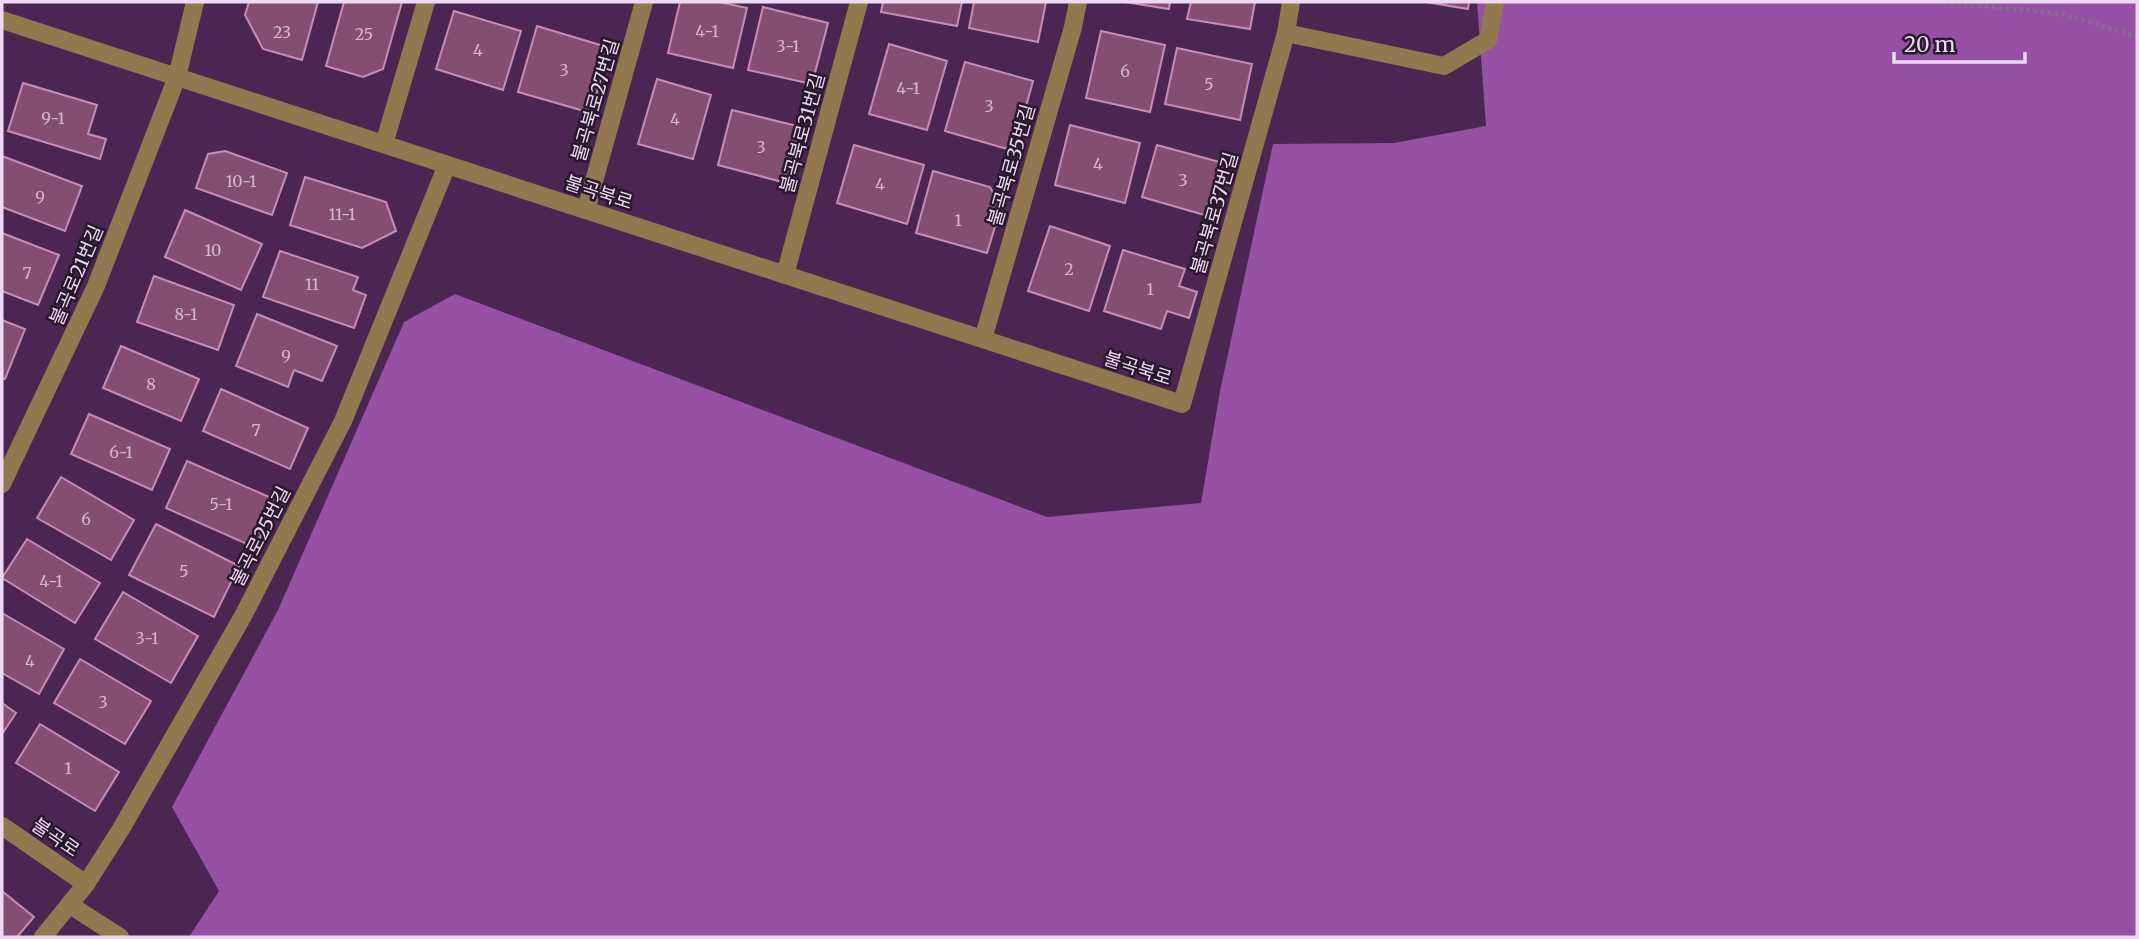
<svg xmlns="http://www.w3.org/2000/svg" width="2139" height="939" viewBox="0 0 2139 939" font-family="Merriweather,'Noto Sans KR',serif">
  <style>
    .forest { fill: #9650a4 }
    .building { fill: #844e72; stroke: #c78db3; stroke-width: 2 }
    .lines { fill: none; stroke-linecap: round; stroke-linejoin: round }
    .path { stroke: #896a90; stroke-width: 4.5; stroke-dasharray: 3.5 3.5; stroke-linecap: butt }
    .minor { stroke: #91794f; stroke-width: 18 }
    .labels { text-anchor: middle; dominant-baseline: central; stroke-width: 5; stroke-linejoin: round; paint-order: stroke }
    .number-label { font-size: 16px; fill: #d4b6d3 }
    .street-label { font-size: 19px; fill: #eed8f3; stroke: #28182c }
  </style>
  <rect width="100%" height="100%" fill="#4b2653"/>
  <!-- forest -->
  <polygon class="forest" points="1477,2 2137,2 2137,937 189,937 219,891 172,807 278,610 404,322 455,294 1047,517 1201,503 1220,391 1273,144 1394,143 1486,126"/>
  <!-- building -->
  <g class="building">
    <polygon points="249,2 318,2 302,60 263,49 245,15"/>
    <polygon points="344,2 402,2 383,69 363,77 326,66"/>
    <polygon points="680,2 719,2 747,8 733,68 668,53"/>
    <polygon points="883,2 962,2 957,26 881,12"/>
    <polygon points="974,2 1046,2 1038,42 969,28"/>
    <polygon points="1125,2 1170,2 1169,9"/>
    <polygon points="1191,2 1255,2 1250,29 1187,19"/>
    <polygon points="1426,2 1469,2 1468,9"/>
    <polygon points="763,7 828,23 812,84 748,70"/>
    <polygon points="454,11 521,31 503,90 436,69"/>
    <polygon points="537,26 610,48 591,113 518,92"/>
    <polygon points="1101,31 1165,45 1150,112 1086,98"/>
    <polygon points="889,44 947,61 927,130 869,114"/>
    <polygon points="1177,48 1252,64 1240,120 1165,104"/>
    <polygon points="965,62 1033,81 1014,151 945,131"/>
    <polygon points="657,79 711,95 693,159 638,144"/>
    <polygon points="23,83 97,105 88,134 106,139 100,159 8,131"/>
    <polygon points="732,110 805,128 790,184 718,165"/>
    <polygon points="1070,125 1140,143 1125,203 1055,185"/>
    <polygon points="854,145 924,165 907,224 837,203"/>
    <polygon points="1157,145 1223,163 1208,216 1142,197"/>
    <polygon points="225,151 287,173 272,215 196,188 208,154"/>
    <polygon points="2,156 82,186 65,231 2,207"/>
    <polygon points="933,171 990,187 1001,207 987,253 916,233"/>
    <polygon points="305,177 386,202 396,231 362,248 290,225"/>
    <polygon points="185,210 262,244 241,290 165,257"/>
    <polygon points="1050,226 1110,246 1089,311 1028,291"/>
    <polygon points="2,233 59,255 38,305 2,291"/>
    <polygon points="1123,250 1185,269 1179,286 1197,292 1189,318 1167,311 1161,329 1104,311"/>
    <polygon points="280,251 358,277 353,290 366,295 354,328 263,297"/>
    <polygon points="154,276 234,305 218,350 137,322"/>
    <polygon points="257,314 337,346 322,381 294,370 288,387 236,366"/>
    <polygon points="2,320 25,329 5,379 2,378"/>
    <polygon points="121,346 199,379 181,421 103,388"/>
    <polygon points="221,389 308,428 290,469 203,431"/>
    <polygon points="89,414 170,449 152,490 71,454"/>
    <polygon points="187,461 276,500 256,548 166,508"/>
    <polygon points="61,477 134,520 111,560 37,518"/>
    <polygon points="156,524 239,566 214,617 129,575"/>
    <polygon points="27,539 100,583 75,623 2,578"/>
    <polygon points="123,592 198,636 171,683 95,639"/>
    <polygon points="2,613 64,649 39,694 2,673"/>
    <polygon points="80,659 151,701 125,744 54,703"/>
    <polygon points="2,703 16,713 2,734"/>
    <polygon points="40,724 119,772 95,811 16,763"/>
    <polygon points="2,891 34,917 17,937 2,937"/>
  </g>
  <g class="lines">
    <!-- path -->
    <polyline class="path" points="1943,2 2064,14 2137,37"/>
    <!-- minor -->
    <g class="minor">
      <polyline points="2,20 1182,404 1286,33 1291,2"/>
      <polyline points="1286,33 1444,66 1488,40 1495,2"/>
      <polyline points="384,144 426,2"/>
      <polyline points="586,210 644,2"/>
      <polyline points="785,275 859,2"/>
      <polyline points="983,339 1073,27 1078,2"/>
      <polyline points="2,484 96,286 177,77 195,2"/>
      <polyline points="2,826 86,884"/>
      <polyline points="70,905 120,937"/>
      <polyline points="43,937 86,884 121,829 243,616 343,421 447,165"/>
    </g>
  </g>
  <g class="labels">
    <!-- number labels -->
    <g class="number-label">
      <text x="707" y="31">4-1</text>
      <text x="282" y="32">23</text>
      <text x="364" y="34">25</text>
      <text x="788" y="46">3-1</text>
      <text x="478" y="50">4</text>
      <text x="564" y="70">3</text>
      <text x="1125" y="71">6</text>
      <text x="1209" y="84">5</text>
      <text x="908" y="88">4-1</text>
      <text x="989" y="106">3</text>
      <text x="53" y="118">9-1</text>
      <text x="675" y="119">4</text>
      <text x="761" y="147">3</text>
      <text x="1098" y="164">4</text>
      <text x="1183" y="180">3</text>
      <text x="241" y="181">10-1</text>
      <text x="880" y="184">4</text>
      <text x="40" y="197">9</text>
      <text x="342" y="214">11-1</text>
      <text x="958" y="220">1</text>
      <text x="213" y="250">10</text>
      <text x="1069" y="269">2</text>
      <text x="27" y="273">7</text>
      <text x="312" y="284">11</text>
      <text x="1150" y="289">1</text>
      <text x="186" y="314">8-1</text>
      <text x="286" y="356">9</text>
      <text x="151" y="384">8</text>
      <text x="256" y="430">7</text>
      <text x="121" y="452">6-1</text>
      <text x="221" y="504">5-1</text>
      <text x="86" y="519">6</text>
      <text x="184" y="571">5</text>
      <text x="51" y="581">4-1</text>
      <text x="147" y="638">3-1</text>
      <text x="30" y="661">4</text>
      <text x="103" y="702">3</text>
      <text x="68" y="768">1</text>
    </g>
    <!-- street labels -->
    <g class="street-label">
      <text transform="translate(595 100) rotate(-74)">불곡북로27번길</text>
      <text transform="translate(802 133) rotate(-75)">불곡북로31번길</text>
      <text transform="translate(1011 165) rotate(-74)">불곡북로35번길</text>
      <text transform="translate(599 192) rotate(18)">불곡북로</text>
      <text transform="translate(1214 213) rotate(-74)">불곡북로37번길</text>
      <text transform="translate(76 275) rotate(-67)">불곡로21번길</text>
      <text transform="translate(1138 368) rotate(18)">불곡북로</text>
      <text transform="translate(260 536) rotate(-63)">불곡로25번길</text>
      <text transform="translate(56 837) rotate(34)">불곡로</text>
    </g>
  </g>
  <!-- border -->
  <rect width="2139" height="939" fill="none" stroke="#eed8f3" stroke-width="7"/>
  <!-- scale -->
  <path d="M1894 52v10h131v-10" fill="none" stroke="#eed8f3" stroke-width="3.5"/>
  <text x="1904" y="52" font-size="21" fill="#eed8f3" stroke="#28182c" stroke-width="5" paint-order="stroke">20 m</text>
</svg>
